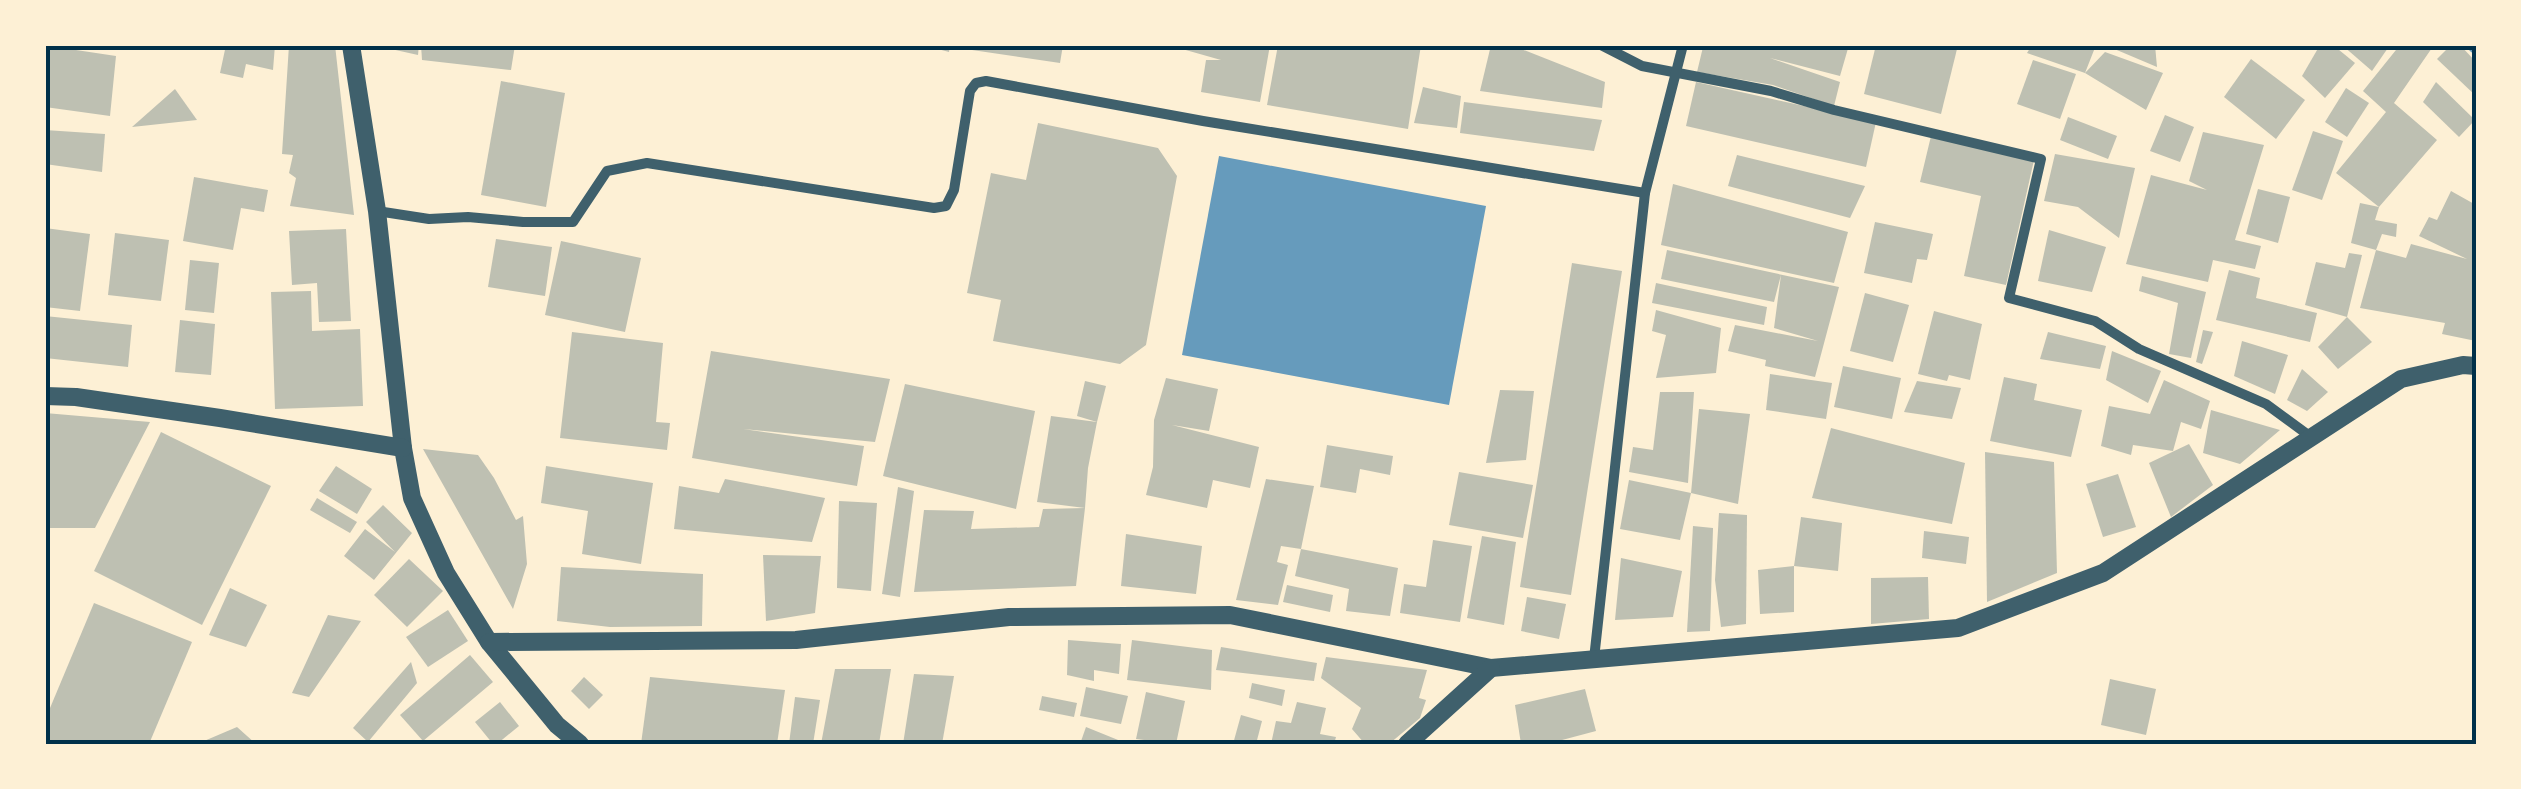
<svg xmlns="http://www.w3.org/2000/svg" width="2521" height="789" viewBox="0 0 2521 789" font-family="Cabin,sans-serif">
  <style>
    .water { fill: #669bbc }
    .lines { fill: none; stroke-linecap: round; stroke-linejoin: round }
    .stream { stroke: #669bbc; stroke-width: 14 }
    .building { fill: #bec0b2 }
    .minor { stroke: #3f606c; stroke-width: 10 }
    .tertiary { stroke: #3f606c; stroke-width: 18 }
    .neatline { fill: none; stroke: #003049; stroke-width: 4 }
  </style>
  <rect width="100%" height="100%" fill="#fdf0d5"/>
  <!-- water -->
  <polygon class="water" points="1219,156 1486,206 1449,405 1182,355"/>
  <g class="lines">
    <!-- stream -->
    <polyline class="stream" points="2474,45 2476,47"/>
  </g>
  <!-- building -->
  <g class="building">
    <polygon points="45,45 79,45 76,50 116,56 110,116 45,107"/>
    <polygon points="226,45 275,45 273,70 246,64 243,78 220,73"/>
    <polygon points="289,45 335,45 354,215 290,206 296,178 289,173 293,155 282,154"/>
    <polygon points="373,45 419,45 418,55"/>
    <polygon points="421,45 515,45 511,70 422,60"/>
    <polygon points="923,45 950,45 949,52"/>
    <polygon points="973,45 1063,45 1060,63 972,50"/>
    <polygon points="1168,45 1270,45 1260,102 1201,92 1206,60 1221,60"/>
    <polygon points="1278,45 1421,45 1408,129 1267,105"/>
    <polygon points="1491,45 1511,45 1605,82 1602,108 1480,91"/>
    <polygon points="1716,45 1849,45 1840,76 1770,58 1840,82 1834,106 1773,85 1697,72 1703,47 1715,50"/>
    <polygon points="1876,45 1958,45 1941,114 1864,94"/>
    <polygon points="2032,45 2096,45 2085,73 2105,52 2163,73 2146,110 2085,73 2027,53"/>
    <polygon points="2105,45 2155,45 2157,67"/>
    <polygon points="2320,45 2333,45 2355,63 2325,98 2302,76"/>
    <polygon points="2342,45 2390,45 2372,71"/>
    <polygon points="2400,45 2434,45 2394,103 2437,140 2379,207 2375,220 2397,224 2396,237 2382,234 2376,250 2351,243 2360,203 2379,207 2336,173 2386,112 2363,91"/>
    <polygon points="2451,45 2460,45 2476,62 2476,96 2437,59"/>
    <polygon points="2251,59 2305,100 2276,139 2224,97"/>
    <polygon points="2033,60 2076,74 2060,119 2017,104"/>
    <polygon points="501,81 565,93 546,207 481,195"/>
    <polygon points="1696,82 1876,122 1866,167 1686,126"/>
    <polygon points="2436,82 2475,120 2459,137 2423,102"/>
    <polygon points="1423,87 1461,96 1457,128 1414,123"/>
    <polygon points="2346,88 2369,103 2347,137 2325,122"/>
    <polygon points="175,89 197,120 132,127"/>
    <polygon points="1464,102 1602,120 1594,151 1460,133"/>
    <polygon points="2165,115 2194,127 2180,162 2150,151"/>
    <polygon points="2068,117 2117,136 2108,159 2060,140"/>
    <polygon points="1038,123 1158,148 1177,176 1146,345 1120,364 993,341 1001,300 967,293 991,173 1026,180"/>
    <polygon points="45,130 105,134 102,172 45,164"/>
    <polygon points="2313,131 2343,141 2322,200 2292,190"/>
    <polygon points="2203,132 2264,145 2235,240 2261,246 2255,269 2213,260 2208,282 2126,264 2151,175 2207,190 2189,181"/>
    <polygon points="1931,136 2034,160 2006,285 1964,276 1981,196 1920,182"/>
    <polygon points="2055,154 2135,168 2119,238 2078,207 2044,201"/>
    <polygon points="1737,155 1865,186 1850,218 1728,186"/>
    <polygon points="194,177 268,190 264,212 241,208 233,250 183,241"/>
    <polygon points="1673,184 1848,232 1834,283 1661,245"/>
    <polygon points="2258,189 2290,197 2278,243 2246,234"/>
    <polygon points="2451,191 2476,205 2476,341 2442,334 2445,323 2360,308 2376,250 2406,258 2411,244 2467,259 2419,236 2429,217 2437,220"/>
    <polygon points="1875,222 1933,234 1927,260 1917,259 1912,283 1864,273"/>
    <polygon points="45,228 90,234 80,311 45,307"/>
    <polygon points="346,229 351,321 319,322 317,283 292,285 289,231"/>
    <polygon points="2049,230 2106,247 2092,292 2038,281"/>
    <polygon points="115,233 169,240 161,301 108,295"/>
    <polygon points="496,239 552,247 545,296 488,287"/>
    <polygon points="561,241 641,258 625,332 545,315"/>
    <polygon points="1667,250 1839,287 1815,377 1765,366 1766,360 1728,351 1735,325 1818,341 1774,328 1781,275 1774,302 1661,279"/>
    <polygon points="2349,253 2362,255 2347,317 2305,305 2316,262 2345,268"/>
    <polygon points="190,260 219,263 214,313 185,310"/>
    <polygon points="1572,263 1622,271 1571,595 1520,587"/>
    <polygon points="2229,270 2260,278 2256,298 2317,313 2310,342 2216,320"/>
    <polygon points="2142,276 2206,292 2191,358 2169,354 2178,303 2139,291"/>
    <polygon points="1656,283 1767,307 1764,325 1652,303"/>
    <polygon points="311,291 312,331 360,329 363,406 275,409 271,292"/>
    <polygon points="1865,293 1909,305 1893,362 1850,351"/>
    <polygon points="1656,310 1721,328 1716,373 1656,378 1666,335 1652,331"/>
    <polygon points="1934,311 1982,324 1970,380 1949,375 1947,381 1918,374"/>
    <polygon points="45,316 132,325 128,367 45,358"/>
    <polygon points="2347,317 2372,342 2338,369 2318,347"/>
    <polygon points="180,320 215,324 211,375 175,372"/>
    <polygon points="2203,330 2213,332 2202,364 2196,362"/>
    <polygon points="572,332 663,343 656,422 670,423 667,450 560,438"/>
    <polygon points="2048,332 2106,346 2100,369 2040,359"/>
    <polygon points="2242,341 2288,355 2275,394 2234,376"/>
    <polygon points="711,351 890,379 875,442 743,429 864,446 857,486 692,458"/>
    <polygon points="2112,351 2161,371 2148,403 2106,380"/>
    <polygon points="1843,366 1901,378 1892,419 1834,407"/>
    <polygon points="2302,369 2328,392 2307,411 2287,400"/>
    <polygon points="1770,374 1832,383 1826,419 1766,410"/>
    <polygon points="2004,377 2037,384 2034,400 2082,410 2071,457 1990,441"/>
    <polygon points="1166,378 1218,389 1209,431 1172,425 1259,447 1250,488 1213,480 1207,508 1146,495 1153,467 1154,420"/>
    <polygon points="2164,380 2210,401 2201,429 2181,422 2173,451 2133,445 2131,455 2101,446 2109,406 2150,414"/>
    <polygon points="1085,381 1106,386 1097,422 1077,416"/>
    <polygon points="1917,381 1961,388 1952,419 1904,412"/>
    <polygon points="905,384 1035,411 1016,509 883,476"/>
    <polygon points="1500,390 1534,391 1526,460 1486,463"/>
    <polygon points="1660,392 1694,392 1688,483 1629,472 1633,447 1653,450"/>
    <polygon points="1699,409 1750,414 1738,504 1691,493"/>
    <polygon points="2211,410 2280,430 2240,464 2203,453"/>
    <polygon points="45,413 150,422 95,528 45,528"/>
    <polygon points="1051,416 1097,422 1088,468 1085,508 1076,586 914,592 924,510 974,511 971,529 1039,527 1043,509 1085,508 1037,502"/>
    <polygon points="1831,428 1965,463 1952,524 1812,498"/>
    <polygon points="161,432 271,486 202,625 94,571"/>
    <polygon points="2189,444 2213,485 2171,517 2149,463"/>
    <polygon points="1327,445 1393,456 1390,475 1360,469 1356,493 1320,487"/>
    <polygon points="423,449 478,455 494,478 516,520 523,516 527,564 513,609"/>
    <polygon points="1985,452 2054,462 2057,573 1987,602"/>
    <polygon points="336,466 372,489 357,514 319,491"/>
    <polygon points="546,466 653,483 641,564 582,554 588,511 541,503"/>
    <polygon points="1459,472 1533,485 1523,538 1449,525"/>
    <polygon points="2118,474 2136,527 2103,537 2086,484"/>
    <polygon points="725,479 825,498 812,542 674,529 679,486 719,493"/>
    <polygon points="1266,479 1314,486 1301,549 1398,568 1390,616 1346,611 1349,589 1295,576 1301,549 1281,546 1277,562 1288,565 1278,605 1236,600"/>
    <polygon points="1629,480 1691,493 1680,540 1620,529"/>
    <polygon points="898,487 914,491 900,597 882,594"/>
    <polygon points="317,498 357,522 350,533 310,510"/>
    <polygon points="839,501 877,503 871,591 837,588"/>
    <polygon points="383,505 412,533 374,580 344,556 365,529 395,552 366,522"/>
    <polygon points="1719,513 1747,515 1746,624 1721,627 1715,580"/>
    <polygon points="1801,517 1842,523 1838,571 1794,566 1794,612 1760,614 1758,570 1794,566"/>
    <polygon points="1693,526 1713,528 1710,631 1687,632"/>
    <polygon points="1924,531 1969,537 1966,564 1922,558"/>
    <polygon points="1126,534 1202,546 1196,594 1121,586"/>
    <polygon points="1482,536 1516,542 1504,625 1467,618"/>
    <polygon points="1433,540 1472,546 1460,622 1400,613 1404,584 1426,587"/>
    <polygon points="763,555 821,556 815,613 766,621"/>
    <polygon points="1621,558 1682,571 1673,617 1615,620"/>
    <polygon points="409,559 443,591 407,627 374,595"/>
    <polygon points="561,567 703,574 702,626 610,627 557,621"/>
    <polygon points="1928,577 1929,619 1871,624 1871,578"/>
    <polygon points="1287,585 1333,595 1330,612 1283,602"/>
    <polygon points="230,588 267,605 246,647 209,635"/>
    <polygon points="1527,597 1566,604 1559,639 1521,631"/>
    <polygon points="94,603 192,642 149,744 45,744 45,720"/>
    <polygon points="448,610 468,641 428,667 406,637"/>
    <polygon points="328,615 361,621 309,697 292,693"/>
    <polygon points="1068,640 1121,644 1119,674 1094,670 1094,681 1067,675"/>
    <polygon points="1132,640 1212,650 1211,690 1127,680"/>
    <polygon points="1221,647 1317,663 1314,681 1216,670"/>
    <polygon points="470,655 493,682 423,741 400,715"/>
    <polygon points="1326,657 1427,670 1419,698 1426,700 1420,718 1389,744 1365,744 1352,729 1361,708 1321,678"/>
    <polygon points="411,662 417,683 368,742 353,728"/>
    <polygon points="835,669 891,669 879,744 821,744"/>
    <polygon points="914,674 954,676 942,744 903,744"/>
    <polygon points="584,677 603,695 589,709 571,691"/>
    <polygon points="650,677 785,690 777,744 641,744"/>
    <polygon points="2110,679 2156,689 2146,735 2101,725"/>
    <polygon points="1252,683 1285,690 1282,706 1249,698"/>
    <polygon points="1086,687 1128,696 1121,724 1080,716"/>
    <polygon points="1585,689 1596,731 1547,744 1521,744 1515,705"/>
    <polygon points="1146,692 1185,701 1176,744 1136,739"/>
    <polygon points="1042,696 1077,703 1074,717 1039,710"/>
    <polygon points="795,697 820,700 813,744 789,744"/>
    <polygon points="500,702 519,726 497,744 493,744 475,722"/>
    <polygon points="1297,702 1326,708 1320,734 1336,737 1334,744 1271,744 1276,721 1291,723"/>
    <polygon points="1241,715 1262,721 1256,744 1233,744"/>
    <polygon points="237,727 256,744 197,744"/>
    <polygon points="1086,727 1128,744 1080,744"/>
  </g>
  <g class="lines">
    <!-- minor -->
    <g class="minor">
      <polyline points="1601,45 1642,66 1771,91 1834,110 2041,159 2009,298 2095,321 2139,349 2266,404 2311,437"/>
      <polyline points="377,211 429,219 468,217 523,222 573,222 607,171 647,163 934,208 946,206 954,190 970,91 976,83 986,81 1203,121 1645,193"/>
      <polyline points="1594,659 1645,193 1683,45"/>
    </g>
    <!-- tertiary -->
    <g class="tertiary">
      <polyline points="351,45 377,211 403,448 412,498 446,573 489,642 557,725 580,744"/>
      <polyline points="45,396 76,397 220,418 403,448"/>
      <polyline points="489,642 796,640 1009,617 1230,615 1491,668 1958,628 2103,573 2401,379 2463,365 2476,366"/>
      <polyline points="1407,744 1491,668"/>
    </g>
  </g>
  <!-- border -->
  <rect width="2521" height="789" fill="none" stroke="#fdf0d5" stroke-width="95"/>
  <rect x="48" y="48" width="2426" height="694" class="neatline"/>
</svg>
